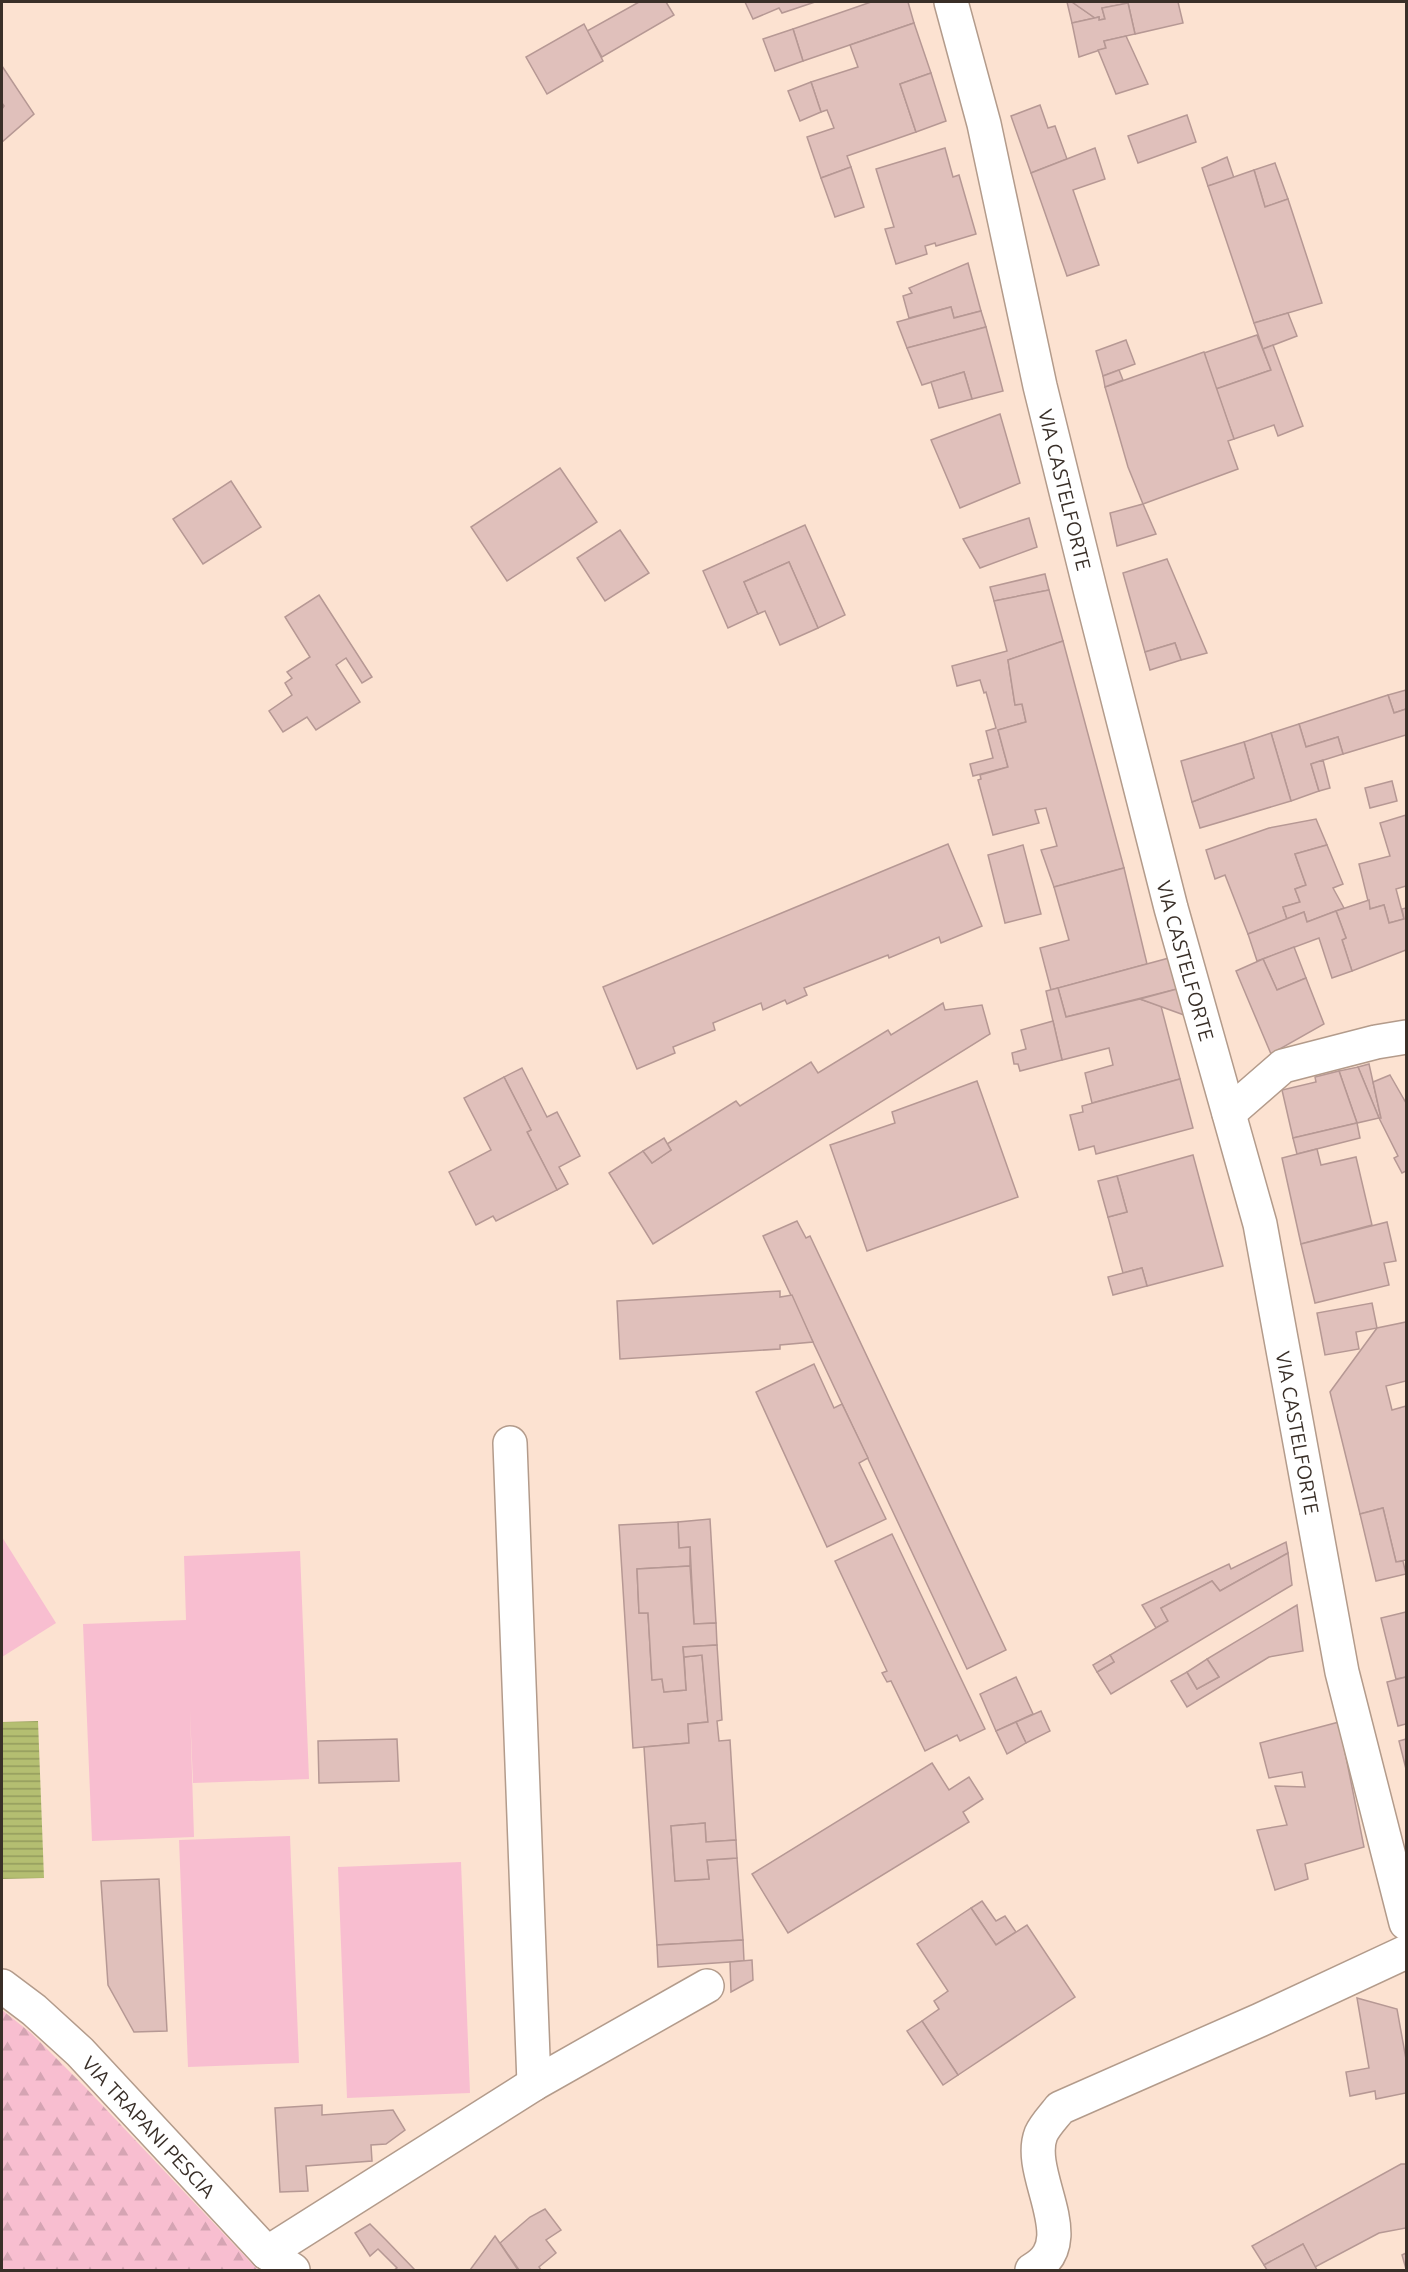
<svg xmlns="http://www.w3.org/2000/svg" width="1408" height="2272" viewBox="0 0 1408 2272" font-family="Ubuntu,sans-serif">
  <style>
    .forest { fill: url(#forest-firs) }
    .pitch { fill: #f8bed0 }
    .water { fill: url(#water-rules) }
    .building { fill: #e0c0bb; stroke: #b69894; stroke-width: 1.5 }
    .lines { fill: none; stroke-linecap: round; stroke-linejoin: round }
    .minor-casing { stroke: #b39b8b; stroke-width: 36 }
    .minor { stroke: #fff; stroke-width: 33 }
    .labels { text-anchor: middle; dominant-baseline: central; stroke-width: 4.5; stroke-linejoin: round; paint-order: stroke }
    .street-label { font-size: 20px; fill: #392f28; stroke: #fdf3ec }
  </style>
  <defs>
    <pattern id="forest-firs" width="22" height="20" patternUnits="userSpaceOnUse" patternTransform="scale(1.5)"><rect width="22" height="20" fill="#f8bed0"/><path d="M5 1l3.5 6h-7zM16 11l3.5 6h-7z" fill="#d5a4b3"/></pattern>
    <pattern id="water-rules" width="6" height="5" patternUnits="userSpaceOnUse" patternTransform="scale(1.5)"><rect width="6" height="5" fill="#b4be71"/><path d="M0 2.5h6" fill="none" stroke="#939b5d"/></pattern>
  </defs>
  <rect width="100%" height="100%" fill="#fce2d1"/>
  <!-- forest -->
  <polygon class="forest" points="2,2010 31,2033 86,2088 258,2270 2,2270"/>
  <!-- pitch -->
  <g class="pitch">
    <polygon points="2,1537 56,1623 2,1657"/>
    <polygon points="300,1551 309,1779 193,1783 190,1710 194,1837 92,1841 83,1624 186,1620 184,1556"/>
    <polygon points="290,1836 299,2063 188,2067 179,1840"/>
    <polygon points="461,1862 470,2093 347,2098 338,1867"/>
  </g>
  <!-- water -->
  <polygon class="water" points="38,1721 44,1878 2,1879 2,1722"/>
  <!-- building -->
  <g class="building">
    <polygon points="639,2 666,2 674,15 602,57 587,31"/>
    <polygon points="745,2 815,2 782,13 779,8 753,19"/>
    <polygon points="871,2 908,2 914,23 803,61 793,29"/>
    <polygon points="1067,2 1072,2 1095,18 1072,23"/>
    <polygon points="1072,2 1178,2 1183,23 1135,34 1128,3 1102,8 1105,19 1099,20 1099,17 1095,18"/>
    <polygon points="1128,3 1135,34 1104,41 1106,48 1079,57 1072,23 1099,17 1099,20 1105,19 1102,8"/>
    <polygon points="914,23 931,73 900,84 916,132 847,156 851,167 821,178 807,137 834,128 827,110 821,112 811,82 858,67 850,45"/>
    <polygon points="584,24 603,61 547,94 526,57"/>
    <polygon points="793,29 803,61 775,71 763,39"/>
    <polygon points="1126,36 1148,84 1116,94 1098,50 1106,48 1104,41"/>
    <polygon points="2,66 34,114 2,142 2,109 4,106 2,103"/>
    <polygon points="931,73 946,121 916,132 900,84"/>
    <polygon points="811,82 821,112 800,121 788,91"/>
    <polygon points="1040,105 1048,128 1055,126 1067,159 1031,173 1011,116"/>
    <polygon points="1187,115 1196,142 1138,163 1128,136"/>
    <polygon points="945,148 953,177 959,175 976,234 936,246 935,243 925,246 927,254 896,264 885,229 894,227 876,169"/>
    <polygon points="1095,148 1105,179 1073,190 1099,265 1067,276 1031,173"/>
    <polygon points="1227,157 1234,178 1208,186 1202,168"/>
    <polygon points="1275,163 1288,199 1265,207 1254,170"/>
    <polygon points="851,167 864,207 835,217 821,178"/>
    <polygon points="1254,170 1265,207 1288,199 1322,303 1254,323 1208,186"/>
    <polygon points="968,263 981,311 954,318 951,307 909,318 903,296 912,293 909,288"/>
    <polygon points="951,307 954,318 981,311 986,327 907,348 897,322"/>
    <polygon points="1288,313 1297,336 1263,349 1254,323"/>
    <polygon points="986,327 1003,391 972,399 964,372 922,385 907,348"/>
    <polygon points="1257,335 1271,370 1216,389 1204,353"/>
    <polygon points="1126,340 1135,364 1103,376 1096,351"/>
    <polygon points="1273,345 1303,426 1278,436 1274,425 1234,439 1216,389 1271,370 1263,349"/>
    <polygon points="1204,352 1234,439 1228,441 1238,469 1143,504 1128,467 1105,387"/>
    <polygon points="1119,370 1123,380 1105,387 1103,376"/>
    <polygon points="964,372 972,399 939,408 931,382"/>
    <polygon points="1000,414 1020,483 960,508 931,440"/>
    <polygon points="560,468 597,522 507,581 471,527"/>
    <polygon points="231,481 261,527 203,564 173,519"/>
    <polygon points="1143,504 1156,534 1117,546 1110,513"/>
    <polygon points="1029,518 1037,547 980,568 963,539"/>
    <polygon points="805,525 845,615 818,628 789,562 744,582 758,614 728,628 703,571"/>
    <polygon points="620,530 649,573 605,601 577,558"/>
    <polygon points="1167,559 1207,653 1181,660 1175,643 1145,652 1123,573"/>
    <polygon points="789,562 818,628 780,645 765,611 758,614 744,582"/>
    <polygon points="1045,574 1049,590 994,601 990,587"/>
    <polygon points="1049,590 1063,641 1008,660 1015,705 1022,704 1026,722 998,730 1008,767 973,776 970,764 993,758 986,731 996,728 986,692 984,693 980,680 957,686 952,666 1007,651 994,601"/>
    <polygon points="319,595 372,677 362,683 346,658 336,665 360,702 316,730 307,717 283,732 269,711 292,695 285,683 292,678 287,672 310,657 285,617"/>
    <polygon points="1063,641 1124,868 1054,887 1041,850 1057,846 1046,808 1035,810 1039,823 993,835 978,780 981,779 980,775 1008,767 998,730 1026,722 1022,704 1015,705 1008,660"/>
    <polygon points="1175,643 1181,660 1150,670 1145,652"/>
    <polygon points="1406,690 1406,709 1394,713 1388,695"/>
    <polygon points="1388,695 1394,713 1406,709 1406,735 1343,754 1338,737 1306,747 1299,724"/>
    <polygon points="1299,724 1306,747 1338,737 1343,754 1311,764 1319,791 1291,801 1271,733"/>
    <polygon points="1271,733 1291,801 1200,828 1192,802 1254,778 1244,742"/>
    <polygon points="1244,742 1254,778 1192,802 1181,761"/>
    <polygon points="1323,760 1330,788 1319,791 1311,764"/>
    <polygon points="1392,781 1397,801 1370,808 1365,788"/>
    <polygon points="1406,815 1406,886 1396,889 1404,919 1389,923 1384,905 1370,909 1359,864 1390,856 1380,823"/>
    <polygon points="1316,819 1327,845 1295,854 1306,885 1295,889 1300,902 1283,907 1287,919 1248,934 1225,875 1215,879 1206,850 1269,828"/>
    <polygon points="948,844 982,926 941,943 939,937 889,958 888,955 804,988 807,995 787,1004 785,1000 763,1010 761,1003 713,1023 715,1030 673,1047 675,1053 637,1069 603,987"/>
    <polygon points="1023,845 1041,914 1005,923 988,855"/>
    <polygon points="1327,845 1343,884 1333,888 1344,908 1307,922 1304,912 1287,919 1283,907 1300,902 1295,889 1306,885 1295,854"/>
    <polygon points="1124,868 1147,964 1051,990 1040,948 1069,940 1054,887"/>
    <polygon points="1369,900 1370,909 1384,905 1389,923 1404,919 1402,909 1406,908 1406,950 1352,971 1342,940 1346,938 1336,911"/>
    <polygon points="1336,911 1346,938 1342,940 1352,971 1332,978 1319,938 1257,961 1248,934 1304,912 1307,922"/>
    <polygon points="1294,947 1306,978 1277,990 1263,959"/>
    <polygon points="1169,958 1177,989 1066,1017 1058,988"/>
    <polygon points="1263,959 1277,990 1306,978 1324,1024 1271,1054 1236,971"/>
    <polygon points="1058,988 1066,1017 1140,999 1161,1006 1180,1079 1092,1103 1085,1073 1113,1065 1109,1048 1062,1060 1046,991"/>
    <polygon points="1177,989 1184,1015 1140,999"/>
    <polygon points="943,1003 945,1010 982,1005 990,1034 653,1244 609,1173 643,1151 652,1163 671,1150 667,1144 736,1101 740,1106 811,1062 818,1073 888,1030 891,1035"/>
    <polygon points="1053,1021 1062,1060 1020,1071 1018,1064 1014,1064 1012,1053 1026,1049 1021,1030"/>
    <polygon points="1369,1064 1381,1118 1379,1118 1358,1067"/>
    <polygon points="1358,1067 1379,1118 1357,1123 1339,1071"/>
    <polygon points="522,1068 547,1117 557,1112 580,1156 559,1167 568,1184 557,1190 527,1132 531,1130 504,1077"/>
    <polygon points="1339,1071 1357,1123 1293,1138 1282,1090 1316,1082 1315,1077"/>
    <polygon points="1390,1075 1406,1103 1406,1171 1402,1173 1394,1158 1398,1156 1379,1118 1381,1118 1373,1082"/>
    <polygon points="504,1077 531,1130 527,1132 557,1190 496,1221 493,1216 476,1225 449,1172 491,1150 464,1098"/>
    <polygon points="1180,1079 1193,1128 1096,1154 1094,1146 1079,1150 1070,1115 1083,1112 1082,1106"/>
    <polygon points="977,1081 1018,1197 867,1251 830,1145 895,1123 892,1112"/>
    <polygon points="1357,1123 1360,1138 1297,1154 1293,1138"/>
    <polygon points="664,1138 671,1150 652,1163 643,1151"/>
    <polygon points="1317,1149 1321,1165 1356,1157 1372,1225 1301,1244 1282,1158"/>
    <polygon points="1193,1155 1223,1266 1147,1286 1142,1268 1123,1273 1108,1217 1127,1212 1117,1176"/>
    <polygon points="1117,1176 1127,1212 1108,1217 1098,1181"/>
    <polygon points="797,1221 806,1238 810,1236 1006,1650 967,1669 763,1236"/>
    <polygon points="1387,1222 1396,1261 1384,1263 1389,1285 1315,1303 1301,1244"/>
    <polygon points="1142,1268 1147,1286 1113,1295 1108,1277"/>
    <polygon points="780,1291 780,1297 792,1295 813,1342 780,1345 780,1349 620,1359 617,1301"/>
    <polygon points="1372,1303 1377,1328 1356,1332 1359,1349 1325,1355 1317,1313"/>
    <polygon points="1406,1322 1406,1381 1386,1386 1392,1410 1406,1406 1406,1560 1396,1562 1383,1508 1360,1514 1330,1392 1377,1328"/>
    <polygon points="814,1364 834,1408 842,1404 868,1458 859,1463 886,1519 827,1547 756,1392"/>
    <polygon points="1383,1508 1396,1562 1403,1561 1406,1574 1376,1581 1360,1514"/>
    <polygon points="710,1519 716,1623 694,1624 690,1547 679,1548 678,1522"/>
    <polygon points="678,1522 679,1548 690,1547 690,1566 637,1569 639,1613 648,1613 652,1680 662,1679 664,1692 686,1690 684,1657 702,1655 708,1722 688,1724 689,1743 633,1748 619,1525"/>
    <polygon points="892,1534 985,1729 960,1741 957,1735 925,1751 891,1681 887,1682 882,1673 887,1671 835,1561"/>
    <polygon points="1286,1542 1288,1553 1220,1591 1212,1581 1161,1608 1168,1621 1156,1628 1142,1605 1229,1564 1231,1569"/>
    <polygon points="1288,1553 1292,1585 1111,1694 1097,1672 1114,1662 1110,1655 1168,1621 1161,1608 1212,1581 1220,1591"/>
    <polygon points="690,1566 694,1624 716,1623 717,1645 683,1647 686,1690 664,1692 662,1679 652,1680 648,1613 639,1613 637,1569"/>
    <polygon points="1297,1605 1303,1651 1269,1657 1187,1707 1171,1681 1187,1672 1197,1689 1219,1677 1207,1659"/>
    <polygon points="1406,1612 1406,1677 1396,1679 1381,1618"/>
    <polygon points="717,1645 722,1720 717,1721 719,1741 730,1740 736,1840 706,1842 705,1823 671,1826 675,1881 709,1879 707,1860 737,1858 743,1940 657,1945 644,1747 689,1743 688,1724 708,1722 702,1655 684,1657 683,1647"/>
    <polygon points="1110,1655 1114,1662 1097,1672 1093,1665"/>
    <polygon points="1207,1659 1219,1677 1197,1689 1187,1672"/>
    <polygon points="1016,1677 1033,1714 996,1731 980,1694"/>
    <polygon points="1406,1677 1406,1724 1398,1726 1387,1682"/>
    <polygon points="1041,1711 1050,1731 1026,1743 1016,1722"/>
    <polygon points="1016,1722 1026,1743 1007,1754 996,1731"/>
    <polygon points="1339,1722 1364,1847 1305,1864 1308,1879 1275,1890 1257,1830 1287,1825 1275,1786 1305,1787 1302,1772 1269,1778 1260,1743"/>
    <polygon points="397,1739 399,1781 319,1783 318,1741"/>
    <polygon points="1406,1739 1406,1769 1399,1741"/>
    <polygon points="932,1763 949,1790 969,1777 983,1799 963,1812 969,1822 788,1933 752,1874"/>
    <polygon points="705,1823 706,1842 736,1840 737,1858 707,1860 709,1879 675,1881 671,1826"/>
    <polygon points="159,1879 167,2031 134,2032 108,1985 101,1881"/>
    <polygon points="982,1901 996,1921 1005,1916 1016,1932 996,1945 971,1908"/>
    <polygon points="971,1908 996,1945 1027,1925 1075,1997 958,2075 922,2021 939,2009 934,2001 948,1991 917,1944"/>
    <polygon points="743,1940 744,1961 658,1967 657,1945"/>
    <polygon points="752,1960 753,1980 731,1992 730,1962"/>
    <polygon points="1357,1998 1397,2009 1406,2059 1406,2093 1376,2099 1375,2091 1350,2096 1346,2072 1369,2068"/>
    <polygon points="922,2021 958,2075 943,2085 907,2031"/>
    <polygon points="322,2105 322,2115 393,2110 405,2130 386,2144 371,2145 372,2161 306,2166 308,2191 280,2192 275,2108"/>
    <polygon points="1401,2164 1406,2164 1406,2228 1379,2233 1315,2267 1303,2244 1264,2265 1252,2246"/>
    <polygon points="545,2209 561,2230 546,2240 556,2253 539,2267 541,2270 519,2270 500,2243 530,2217"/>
    <polygon points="370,2224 386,2240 415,2270 394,2270 397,2268 378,2249 370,2256 355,2233"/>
    <polygon points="495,2236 518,2270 470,2270"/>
    <polygon points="1303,2244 1317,2270 1267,2270 1264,2265"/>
    <polygon points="1406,2253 1406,2269 1402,2255"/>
  </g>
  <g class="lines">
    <defs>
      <g id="minor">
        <path id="s1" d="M951,2L984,124L1040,386L1091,593L1171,908L1260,1224L1342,1672L1406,1923"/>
        <polyline points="1229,1113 1283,1066 1376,1042 1406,1037"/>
        <polyline points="510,1443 534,2084"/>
        <path id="s2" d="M2,1986L34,2010L80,2052L267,2253L293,2270"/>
        <polyline points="267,2253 534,2084 707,1986"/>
        <path d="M1032,2270C1084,2242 1025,2175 1041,2134C1045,2125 1054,2116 1060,2108L1260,2020L1406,1952"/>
      </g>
    </defs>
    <!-- minor casing -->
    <use href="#minor" class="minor-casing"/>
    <!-- minor -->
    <use href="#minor" class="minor"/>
  </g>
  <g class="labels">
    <!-- street labels -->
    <g class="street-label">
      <text stroke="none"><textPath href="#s1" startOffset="501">VIA CASTELFORTE</textPath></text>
      <text stroke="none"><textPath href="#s1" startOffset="987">VIA CASTELFORTE</textPath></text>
      <text stroke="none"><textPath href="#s1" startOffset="1473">VIA CASTELFORTE</textPath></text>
      <text stroke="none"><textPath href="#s2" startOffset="204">VIA TRAPANI PESCIA</textPath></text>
    </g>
  </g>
  <!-- border -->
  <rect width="1408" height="2272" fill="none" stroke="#392f28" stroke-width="6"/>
</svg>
